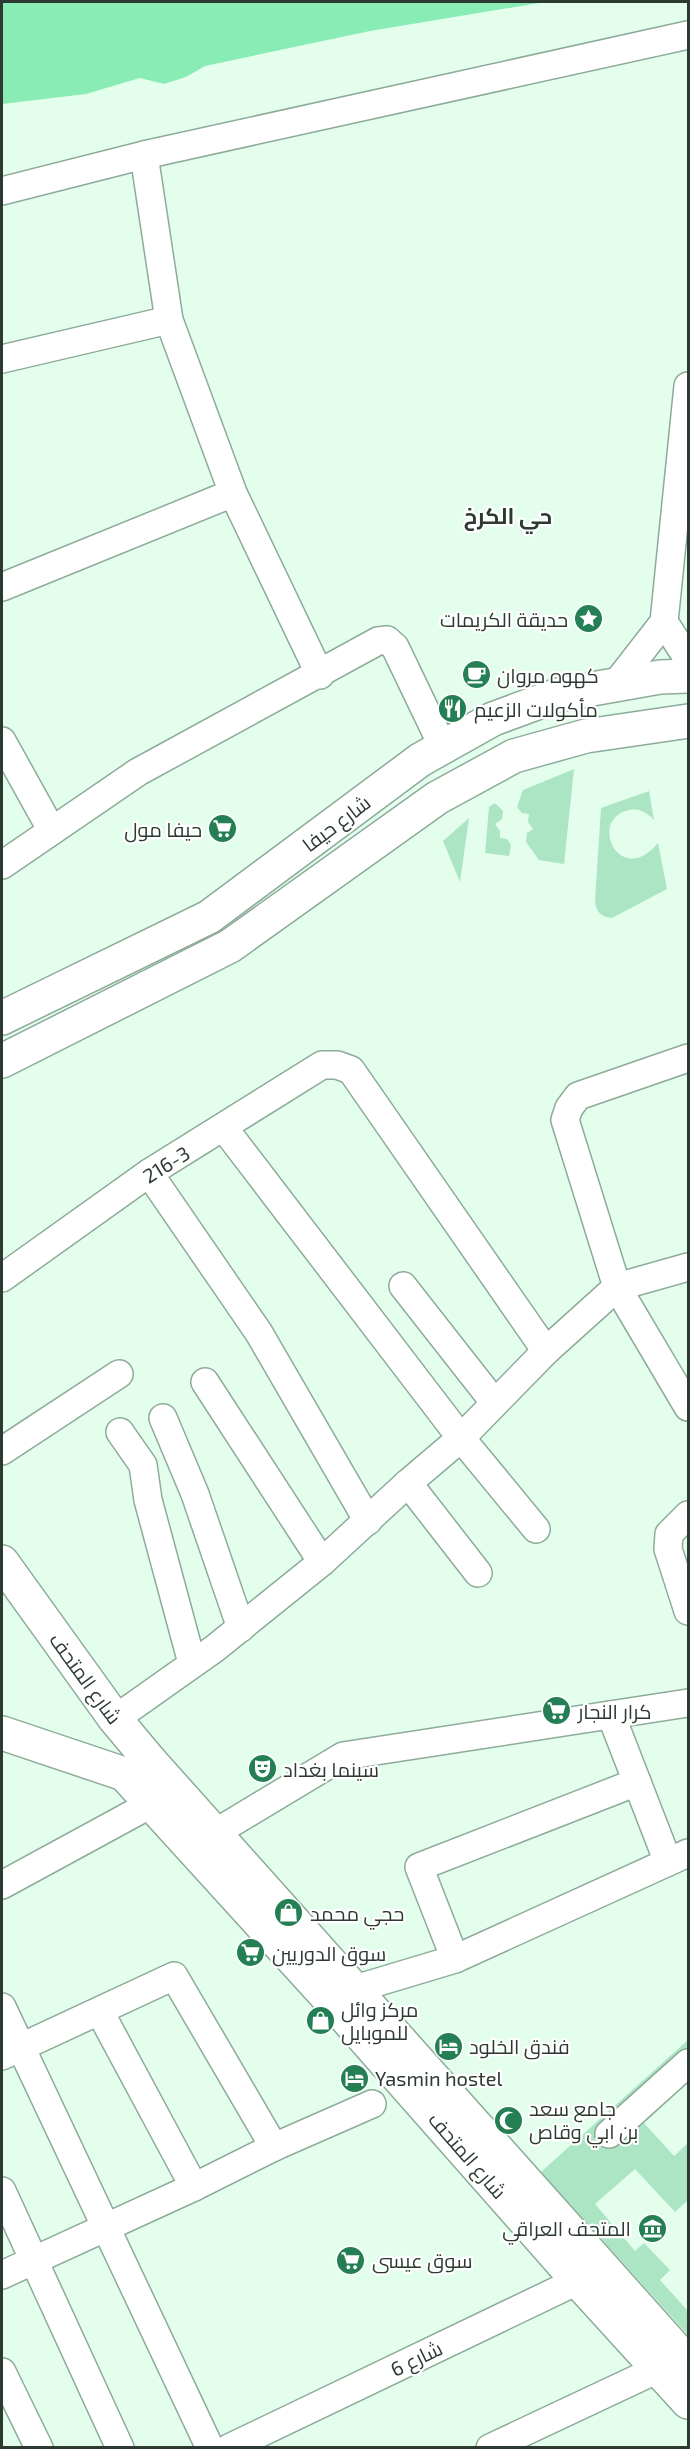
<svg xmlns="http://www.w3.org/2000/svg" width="690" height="2449" viewBox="0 0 690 2449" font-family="'Exo 2',Cairo,sans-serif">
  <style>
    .green { fill: #ace5c3 }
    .water { fill: #8aecb5 }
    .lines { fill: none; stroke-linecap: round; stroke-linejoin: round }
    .minor-casing { stroke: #8dab99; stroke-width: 30 }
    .major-casing { stroke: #8dab99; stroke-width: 36 }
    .minor { stroke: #fff; stroke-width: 27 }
    .major { stroke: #fff; stroke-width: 33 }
    .labels { text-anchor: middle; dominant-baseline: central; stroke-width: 4.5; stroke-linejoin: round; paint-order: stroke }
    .poi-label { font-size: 20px; fill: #2d3a32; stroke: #fff; text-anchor: start }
    .street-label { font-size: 20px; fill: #2d3a32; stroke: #fff }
    .quarter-label { font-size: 22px; font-weight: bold; fill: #2d3a32; stroke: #fff }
  </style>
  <rect width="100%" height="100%" fill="#e4feed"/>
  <!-- green -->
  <g class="green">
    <polygon points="574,769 564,864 539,860 526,842 527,833 533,829 528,822 529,814 522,813 517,807 523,790"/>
    <path d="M649,791L654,820C647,813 640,808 629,810C587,819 620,889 658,843L667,889L612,918C601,917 596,912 595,901L601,808Z"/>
    <polygon points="495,803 503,811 502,819 495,824 500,831 500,838 507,839 511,845 509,856 485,853 489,807"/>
    <polygon points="469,818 460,882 443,841"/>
    <polygon points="688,2040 688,2083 644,2123 674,2156 688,2143 688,2200 675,2212 635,2169 595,2204 635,2251 644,2243 670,2270 660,2280 688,2311 688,2335 541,2172"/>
  </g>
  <!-- water -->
  <polygon class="water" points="2,2 545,2 370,31 205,66 186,77 164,84 140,78 86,94 2,104"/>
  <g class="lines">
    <defs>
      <g id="minor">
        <polyline points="144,155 169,320 233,493 320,675"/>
        <polyline points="2,191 144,155 688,35"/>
        <polyline points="2,359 169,320"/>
        <polyline points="2,587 233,493"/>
        <polyline points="664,622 688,659"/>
        <polyline points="615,685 664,622 688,386"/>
        <polyline points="2,741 52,831"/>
        <polyline points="2,865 138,772 378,641 387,640 395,647 443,747"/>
        <polyline points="688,1058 578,1096 569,1108 565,1120 617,1287 688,1407"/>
        <polyline points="224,1128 461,1438 536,1529"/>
        <polyline points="149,1173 259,1333 368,1521"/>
        <polyline points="2,1278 149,1173 322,1065 337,1065 351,1070 546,1351"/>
        <polyline points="403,1286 494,1402"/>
        <polyline points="205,1382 322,1562"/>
        <polyline points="163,1418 195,1494 241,1628"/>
        <polyline points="120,1432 143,1465 148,1500 192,1663"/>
        <polyline points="2,1451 119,1374"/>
        <polyline points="408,1483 478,1573"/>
        <polyline points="688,1515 669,1534 668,1549 688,1611"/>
        <polyline points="611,1715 668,1862"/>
        <polyline points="115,1719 214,1649 322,1562 408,1483 461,1438 546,1351 617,1287 688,1267"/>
        <polyline points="215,1833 343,1756 688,1703"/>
        <polyline points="2,1885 151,1804"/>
        <polyline points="455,1959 419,1867 637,1782"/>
        <polyline points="355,1989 455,1959 688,1853"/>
        <polyline points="2,2007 210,2448"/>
        <polyline points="100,2012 194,2187"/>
        <polyline points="2,2056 174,1976 274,2147"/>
        <polyline points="609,2134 688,2063"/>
        <polyline points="2,2191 120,2448"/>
        <polyline points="2,2275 194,2187 274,2147 372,2104"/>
        <polyline points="2,2372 39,2448"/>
        <polyline points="229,2448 596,2272"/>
        <polyline points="490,2448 658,2369"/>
      </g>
      <g id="major">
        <polyline points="2,1018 209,917 420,760 493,719 558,695 660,677 688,676"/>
        <polyline points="2,1061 230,946 437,798 514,756 586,736 688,721"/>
        <polyline points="2,1562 115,1719 151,1762 688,2363"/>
        <polyline points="2,1733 148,1782"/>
        <polyline points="126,1776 340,2011 578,2281 688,2402"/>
      </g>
    </defs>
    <!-- minor casing -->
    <use href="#minor" class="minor-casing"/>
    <!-- major casing -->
    <use href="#major" class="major-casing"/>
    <!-- minor -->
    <use href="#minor" class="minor"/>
    <!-- major -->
    <use href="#major" class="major"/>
  </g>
  <!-- icons -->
  <defs>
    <symbol id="sight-disc" viewBox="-11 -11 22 22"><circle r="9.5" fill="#257f54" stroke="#fff"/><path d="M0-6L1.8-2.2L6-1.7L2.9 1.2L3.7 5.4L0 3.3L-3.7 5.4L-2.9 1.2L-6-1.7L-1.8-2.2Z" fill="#fff"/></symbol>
    <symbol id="cafe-disc" viewBox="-11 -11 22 22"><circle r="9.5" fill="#257f54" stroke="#fff"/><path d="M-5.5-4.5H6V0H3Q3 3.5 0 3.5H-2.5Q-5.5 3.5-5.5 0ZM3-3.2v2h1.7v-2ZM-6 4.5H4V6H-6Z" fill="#fff"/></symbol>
    <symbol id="restaurant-disc" viewBox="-11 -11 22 22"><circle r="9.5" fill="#257f54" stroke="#fff"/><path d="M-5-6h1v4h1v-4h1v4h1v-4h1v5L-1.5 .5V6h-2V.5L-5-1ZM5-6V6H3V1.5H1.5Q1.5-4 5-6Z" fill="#fff"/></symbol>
    <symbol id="supermarket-disc" viewBox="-11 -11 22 22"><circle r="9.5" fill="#257f54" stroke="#fff"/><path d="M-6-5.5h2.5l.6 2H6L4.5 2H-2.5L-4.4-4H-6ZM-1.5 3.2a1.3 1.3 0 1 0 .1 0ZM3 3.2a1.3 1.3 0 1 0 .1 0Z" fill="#fff"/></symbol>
    <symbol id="theatre-disc" viewBox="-11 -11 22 22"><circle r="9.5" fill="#257f54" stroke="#fff"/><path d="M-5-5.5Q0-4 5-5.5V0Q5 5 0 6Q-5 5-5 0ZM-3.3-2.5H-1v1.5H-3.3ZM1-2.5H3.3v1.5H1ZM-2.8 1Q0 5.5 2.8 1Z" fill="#fff"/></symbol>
    <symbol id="shop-disc" viewBox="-11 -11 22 22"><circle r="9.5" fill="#257f54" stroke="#fff"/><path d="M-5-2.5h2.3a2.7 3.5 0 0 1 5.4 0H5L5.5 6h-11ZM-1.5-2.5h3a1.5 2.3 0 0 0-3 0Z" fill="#fff"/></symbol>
    <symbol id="hotel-disc" viewBox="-11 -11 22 22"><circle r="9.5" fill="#257f54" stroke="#fff"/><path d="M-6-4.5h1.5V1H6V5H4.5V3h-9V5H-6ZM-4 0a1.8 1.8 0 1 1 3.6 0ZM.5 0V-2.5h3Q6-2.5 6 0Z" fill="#fff"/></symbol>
    <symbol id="mosque-disc" viewBox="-11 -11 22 22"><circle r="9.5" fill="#257f54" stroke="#fff"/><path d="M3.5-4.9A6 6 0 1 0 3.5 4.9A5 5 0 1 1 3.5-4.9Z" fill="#fff"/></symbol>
    <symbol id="museum-disc" viewBox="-11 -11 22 22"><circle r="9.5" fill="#257f54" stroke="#fff"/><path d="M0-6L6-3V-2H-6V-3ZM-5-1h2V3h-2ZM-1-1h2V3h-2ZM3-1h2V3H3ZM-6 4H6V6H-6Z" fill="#fff"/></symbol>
  </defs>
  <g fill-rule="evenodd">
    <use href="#sight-disc" x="572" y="602" width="33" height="33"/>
    <use href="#cafe-disc" x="460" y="658" width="33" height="33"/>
    <use href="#restaurant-disc" x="436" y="692" width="33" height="33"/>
    <use href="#supermarket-disc" x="206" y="812" width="33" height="33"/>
    <use href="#supermarket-disc" x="540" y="1694" width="33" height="33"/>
    <use href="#theatre-disc" x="246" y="1752" width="33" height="33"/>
    <use href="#shop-disc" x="272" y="1896" width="33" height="33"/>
    <use href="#supermarket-disc" x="234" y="1936" width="33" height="33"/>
    <use href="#shop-disc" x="304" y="2004" width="33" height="33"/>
    <use href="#hotel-disc" x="432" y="2030" width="33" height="33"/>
    <use href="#hotel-disc" x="338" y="2062" width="33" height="33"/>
    <use href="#mosque-disc" x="492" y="2104" width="33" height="33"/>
    <use href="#museum-disc" x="636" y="2212" width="33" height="33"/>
    <use href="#supermarket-disc" x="334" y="2244" width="33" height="33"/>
  </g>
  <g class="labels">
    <!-- poi labels -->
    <g class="poi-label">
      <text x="568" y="619" text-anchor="end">حديقة الكريمات</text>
      <text x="497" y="675">كهوه مروان</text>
      <text x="474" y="709">مأكولات الزعيم</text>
      <text x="202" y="829" text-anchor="end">حيفا مول</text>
      <text x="578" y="1711">كرار النجار</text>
      <text x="283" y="1769">سينما بغداد</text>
      <text x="310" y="1913">حجي محمد</text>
      <text x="272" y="1953">سوق الدوريين</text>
      <text x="341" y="2009">مركز وائل<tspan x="341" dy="23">للموبايل</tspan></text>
      <text x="469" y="2046">فندق الخلود</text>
      <text x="375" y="2078">Yasmin hostel</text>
      <text x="529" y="2108">جامع سعد<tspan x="529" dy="23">بن ابي وقاص</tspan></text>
      <text x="631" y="2228" text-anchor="end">المتحف العراقي</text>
      <text x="372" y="2260">سوق عيسى</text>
    </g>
    <!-- street labels -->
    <g class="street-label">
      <text transform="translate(336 823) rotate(-37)">شارع حيفا</text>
      <text transform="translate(166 1164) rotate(-32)">216-3</text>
      <text transform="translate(86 1678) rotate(54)">شارع المتحف</text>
      <text transform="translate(468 2155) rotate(49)">شارع المتحف</text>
      <text transform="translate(416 2358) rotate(-26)">شارع 6</text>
    </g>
    <!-- quarter labels -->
    <g class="quarter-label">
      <text x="508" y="515">حي الكرخ</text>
    </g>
  </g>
  <!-- border -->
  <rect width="690" height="2449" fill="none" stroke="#2d3a32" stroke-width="6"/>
</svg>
